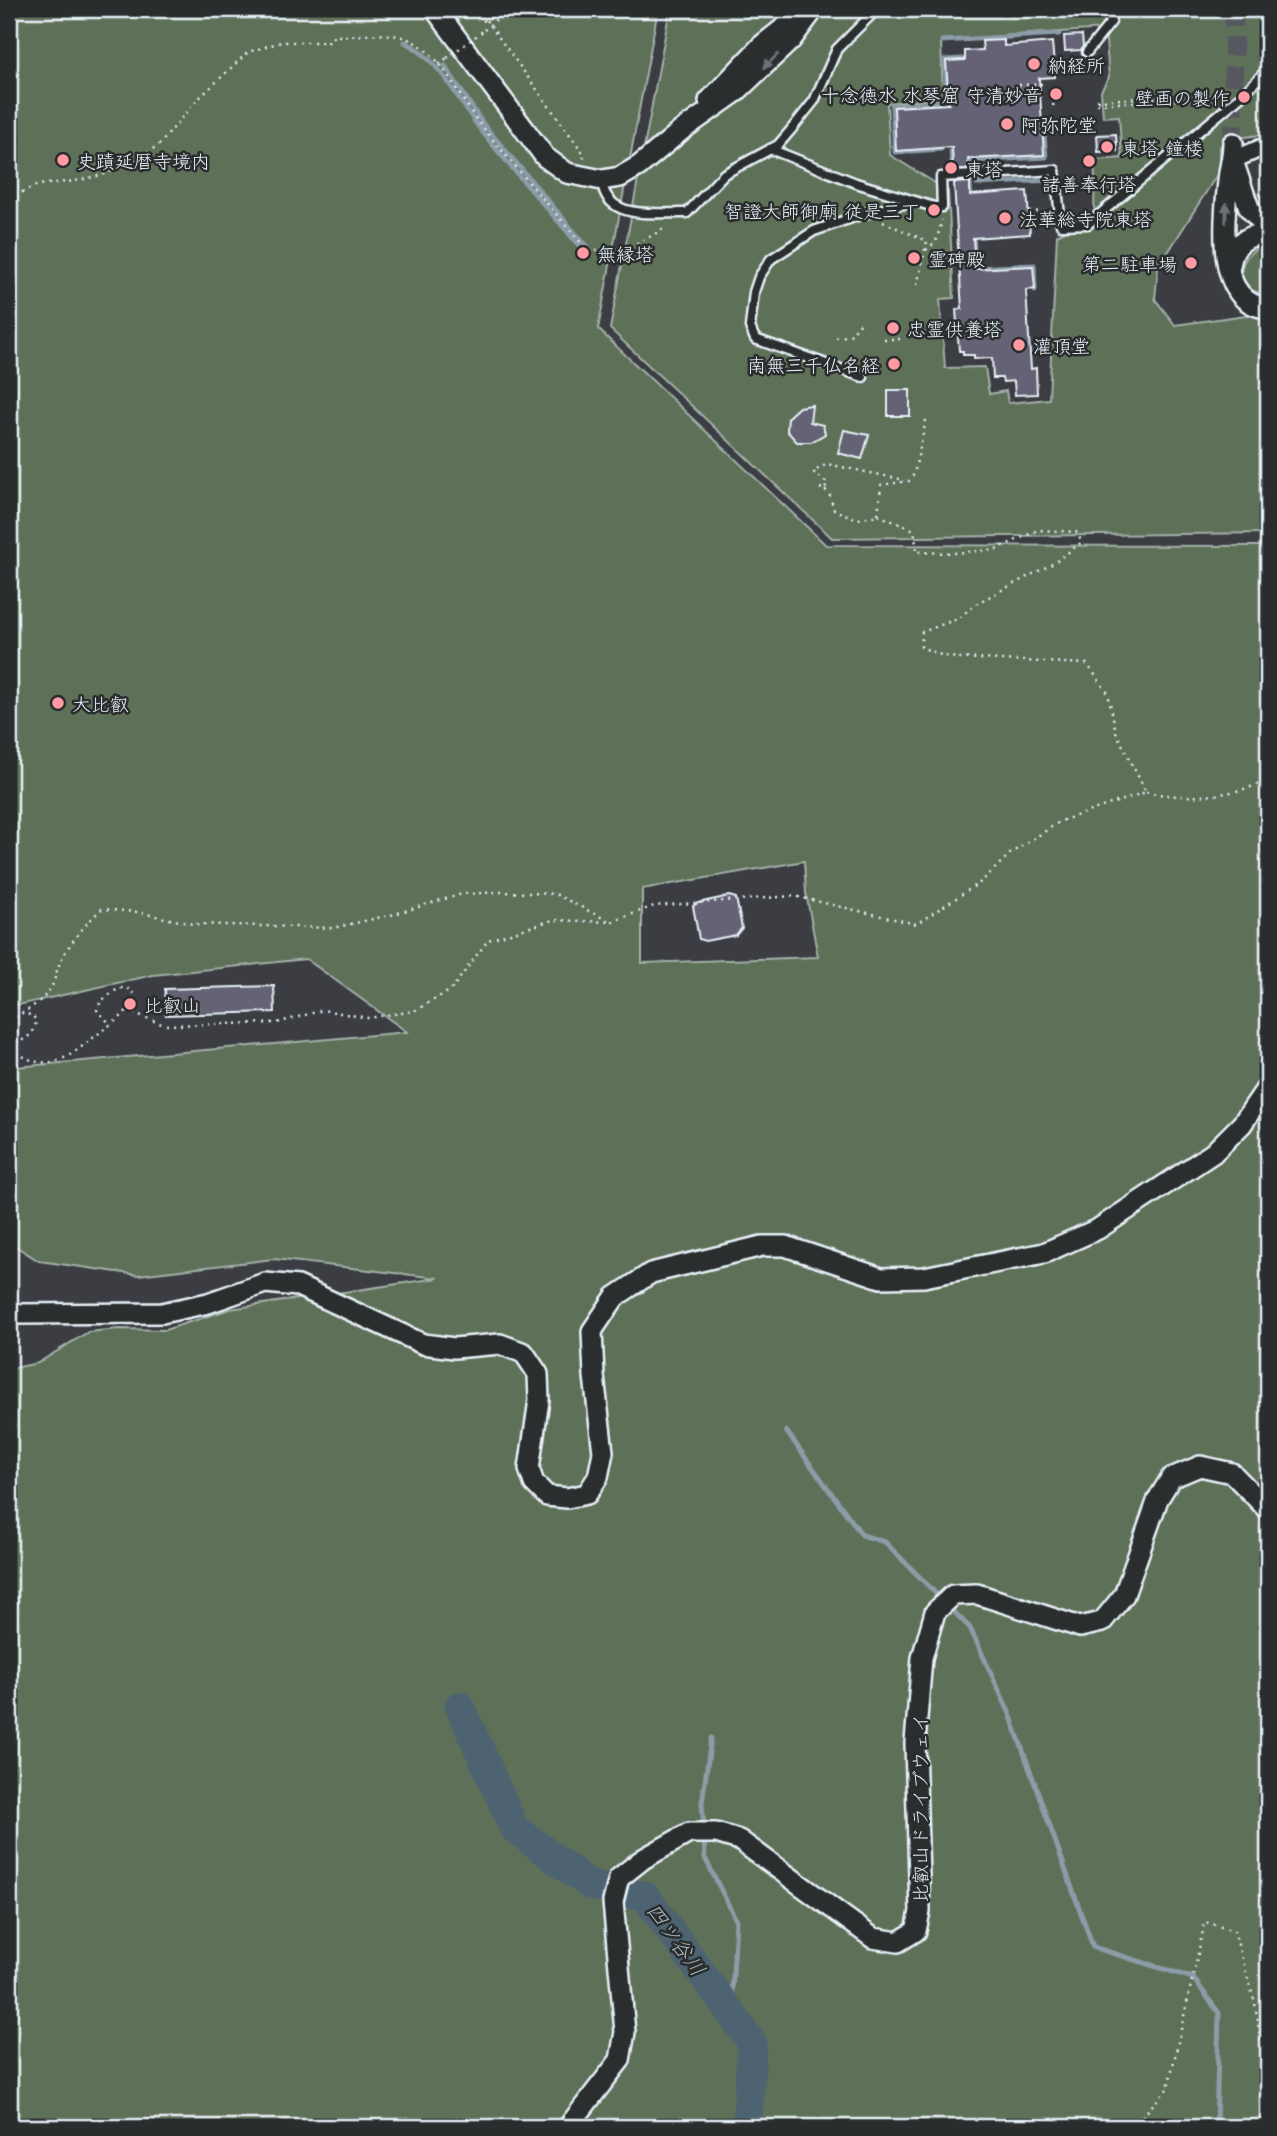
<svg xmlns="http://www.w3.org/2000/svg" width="1277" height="2136" viewBox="0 0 1277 2136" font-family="Mali,'Klee One',sans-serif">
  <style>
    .green { fill: #5e7059; stroke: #a3b0a8; stroke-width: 2; fill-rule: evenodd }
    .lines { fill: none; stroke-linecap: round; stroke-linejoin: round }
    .stream { stroke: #8c9ca8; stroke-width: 5 }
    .river { stroke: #4e6472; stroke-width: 30 }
    .building { fill: #656274; stroke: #e8f1f8; stroke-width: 2 }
    .tertiary-tunnel { stroke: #56585e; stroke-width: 19; stroke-dasharray: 19 10; stroke-linecap: butt }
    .service-casing { stroke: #e8f1f8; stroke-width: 13 }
    .minor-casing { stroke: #e8f1f8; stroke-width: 21 }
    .tertiary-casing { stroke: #e8f1f8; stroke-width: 24 }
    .path { stroke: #e8f1f8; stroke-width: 2.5; stroke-dasharray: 2 5; stroke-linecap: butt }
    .service { stroke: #2a2d2e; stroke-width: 8 }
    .minor { stroke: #2a2d2e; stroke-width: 16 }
    .tertiary { stroke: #2a2d2e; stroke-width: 19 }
    .path-bridge { stroke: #e8f1f8; stroke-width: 2.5; stroke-dasharray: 2 5; stroke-linecap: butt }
    .oneway { fill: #6c7275 }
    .poi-dot { fill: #ff9aa2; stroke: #2a2d2e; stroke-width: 2.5 }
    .labels { text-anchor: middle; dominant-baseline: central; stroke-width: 5; stroke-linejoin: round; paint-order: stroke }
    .poi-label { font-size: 19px; fill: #e8f1f8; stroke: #2a2d2e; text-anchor: start }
    .street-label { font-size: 19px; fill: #e8f1f8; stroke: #2a2d2e }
    .water-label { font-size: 21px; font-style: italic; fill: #aab9c2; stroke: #2a2d2e }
  </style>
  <rect width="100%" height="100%" fill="#3c3d43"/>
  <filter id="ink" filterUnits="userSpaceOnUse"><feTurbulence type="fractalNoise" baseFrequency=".0143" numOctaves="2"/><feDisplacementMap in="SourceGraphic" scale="14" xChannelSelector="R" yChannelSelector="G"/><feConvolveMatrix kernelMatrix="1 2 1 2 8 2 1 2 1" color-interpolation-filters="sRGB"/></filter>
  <g filter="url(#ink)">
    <!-- green -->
    <g class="green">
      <path d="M9,9H658L598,329L826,545L1268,546V2127H9V1369L38,1363L88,1332L119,1329L165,1330L230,1309L438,1278L274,1259L138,1275L39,1261L9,1242V1075L16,1067L407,1032L306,959L153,975L9,1007ZM804,861L806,893L818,957L642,963V889Z"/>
      <path d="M670,9H1268V126L1259,135L1224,140L1220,147V170L1158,268L1155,299L1175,325L1268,312V533L832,538L610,329ZM1105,29L1109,77L1101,91L1103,117L1119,116L1122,158L1095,160L1094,217L1057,235L1049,399L1008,403L1006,391L989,394L985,367L945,368L940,299L954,298L948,191L890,155L887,103L943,99L941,40Z"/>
      <path d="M1266,245L1268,246V294C1233,293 1233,254 1266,245Z"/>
    </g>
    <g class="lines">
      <!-- stream -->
      <g class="stream">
        <polyline points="942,41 1059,34"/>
        <path d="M405,42C440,60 455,95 478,126C511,169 548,208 583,250"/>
        <polyline points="445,66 483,124 587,247"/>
        <polyline points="939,108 938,103 892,106 895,152 941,149 940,144 942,144"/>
        <polyline points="948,109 945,60 962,59 963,67"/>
        <polyline points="951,141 952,173"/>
        <polyline points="968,154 971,200"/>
        <polyline points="972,155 972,161 1046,157 1044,136"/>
        <polyline points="977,184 1051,180"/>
        <polyline points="973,234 975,268 1034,265 1035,290"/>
        <polyline points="786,1431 862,1535 885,1542 970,1628 1010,1714 1093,1947 1193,1978 1219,2013 1216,2127"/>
        <polyline points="704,1828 702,1803 711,1738"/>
        <polyline points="704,1838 705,1858 736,1920 731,2013"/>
      </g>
      <!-- river -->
      <polyline class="river" points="460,1706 514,1828 590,1885 645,1896 752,2042 747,2127"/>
    </g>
    <!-- building -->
    <g class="building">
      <polygon points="1082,35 1083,46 1081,50 1065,51 1064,36"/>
      <polygon points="1004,40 1004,46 1052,42 1055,77 1039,78 1044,155 968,159 969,169 953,170 952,147 896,151 894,107 949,104 946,61 965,60 965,51 983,50 982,41"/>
      <polygon points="1116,134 1117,151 1098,152 1097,135"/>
      <polygon points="970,182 970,195 1027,191 1030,234 973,238 975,269 1033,266 1035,289 1026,290 1031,369 1036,368 1037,394 1015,395 1014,381 1003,382 1002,378 993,378 992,358 974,359 974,355 963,355 963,351 959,351 956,309 962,309 954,183"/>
      <rect x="888" y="390" width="22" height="26"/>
      <polygon points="812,405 810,422 823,425 825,434 811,442 797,442 787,431 788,417 799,407"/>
      <polygon points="844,430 869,435 862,459 838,453"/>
      <polygon points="729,896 736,898 742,928 736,935 705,941 699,939 693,906 698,903"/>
      <polygon points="274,986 275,1012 166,1015 165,989"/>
    </g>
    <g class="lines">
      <!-- tertiary-tunnel -->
      <polyline class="tertiary-tunnel" points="1233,143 1234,9"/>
      <defs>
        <g id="service">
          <polyline points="1087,52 1111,22"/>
          <polyline points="770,149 856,183 934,207 942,207 941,177 1055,170 1061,225 1088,224 1241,96 1268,69"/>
          <path d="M602,181C606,222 656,212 687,213L724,174L778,145L790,131L814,101L837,49L877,9"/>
          <polyline points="863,377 755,339 750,327 754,292 759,277 771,259 814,231 860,215 912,202"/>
        </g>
        <polyline id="minor" points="1233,160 1268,145"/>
        <g id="tertiary">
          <polyline points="435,9 545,157 567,173 602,180 620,177 639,166 682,130 736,92 791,40 814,9"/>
          <polyline points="709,101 761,46 804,12"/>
          <path d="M1233,143C1233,157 1229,168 1228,181C1224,218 1214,305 1268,308"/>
          <polyline points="1233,161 1249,208 1268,229"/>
          <path d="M1230,266C1233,243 1247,235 1268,233"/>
          <polyline points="9,1311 17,1314 162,1313 208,1303 265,1283 298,1286 423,1344 454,1348 500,1344 524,1353 538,1374 539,1400 529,1469 534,1483 547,1496 567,1498 587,1494 598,1477 603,1452 594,1376 592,1331 615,1297 651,1273 762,1246 785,1246 881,1278 924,1277 1044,1253 1098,1229 1213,1153 1242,1124 1268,1086"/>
          <polyline points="568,2127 620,2060 625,2032 613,1902 619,1878 643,1859 689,1833 716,1833 739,1840 873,1938 898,1942 916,1931 920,1911 915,1743 922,1658 935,1612 953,1595 977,1594 1080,1627 1102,1622 1124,1595 1158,1499 1171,1478 1200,1466 1232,1473 1268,1510"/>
        </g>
      </defs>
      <!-- service casing -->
      <use href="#service" class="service-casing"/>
      <!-- minor casing -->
      <use href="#minor" class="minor-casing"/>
      <!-- tertiary casing -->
      <use href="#tertiary" class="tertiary-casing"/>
      <!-- path -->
      <g class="path">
        <polyline points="465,9 486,22"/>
        <polyline points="478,9 584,154 584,159"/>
        <polyline points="484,30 503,14 528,9"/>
        <polyline points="439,64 447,58"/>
        <polyline points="1019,85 1042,84"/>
        <polyline points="1097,100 1221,95"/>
        <polyline points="1097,104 1217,98"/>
        <polyline points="1053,106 1054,101 1060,100 1065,92"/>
        <polyline points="1042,119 1045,118"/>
        <polyline points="1116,142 1118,142"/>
        <path d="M9,198L38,185L75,181L102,175L132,163L160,144L195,102L248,52L281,42H329L334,36C357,37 386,30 408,39C445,55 459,99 483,128C517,169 552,209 587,250C620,253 638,245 666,227"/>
        <polyline points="1029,212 1047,211"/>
        <polyline points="883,222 927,241 916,290"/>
        <polyline points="926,250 936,242 942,220"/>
        <polyline points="897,328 902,328"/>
        <polyline points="836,338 850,335 862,321"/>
        <polyline points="884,339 903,339"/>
        <polyline points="820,488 825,490 827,483 813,472 827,464 905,480"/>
        <polyline points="825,490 829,493 834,510 858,519 878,515 881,485 909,481 914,474 926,420"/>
        <path d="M1146,792C1189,800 1227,797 1268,781"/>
        <polyline points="127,1010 164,1025 277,1023 323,1010 368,1018 414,1011 451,990 488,940 553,920 611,922 654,906 794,896 916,924 981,882 1011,853 1061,821 1146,792 1116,732 1108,693 1087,664 958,658 943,656 921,647 922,632 957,619 979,602 1054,563 1082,542 1076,532 1038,530 995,550 954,553 917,552 914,530 878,515"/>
        <path d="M9,1020C24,1013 43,1002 52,986C55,980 56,972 59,965C66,947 87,921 102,909L137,912L193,924L333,928L391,915L462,894L502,892L555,894L609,921"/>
        <path d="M9,1046C23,1040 35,1037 36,1020L32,1015L24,1014"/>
        <path d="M9,1058C25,1052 26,1061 40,1062C64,1066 85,1043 102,1031C110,1024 121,1019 127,1010C130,1006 132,1000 134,995L131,989L119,988L101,1001L97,1010L111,1025"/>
        <polyline points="9,1620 11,1631 9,1650"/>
        <polyline points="1133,2127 1168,2088 1205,1922 1234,1931 1255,2003 1268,2091"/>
      </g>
      <!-- service -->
      <use href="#service" class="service"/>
      <!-- minor -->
      <use href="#minor" class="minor"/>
      <!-- tertiary -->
      <use href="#tertiary" class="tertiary"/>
      <!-- path-bridge -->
      <polyline class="path-bridge" points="447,58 484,30"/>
    </g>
    <!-- one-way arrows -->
    <defs><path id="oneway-solid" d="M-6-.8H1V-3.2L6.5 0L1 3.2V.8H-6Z" transform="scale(1.75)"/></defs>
    <g class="oneway">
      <use href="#oneway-solid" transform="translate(771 61) rotate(135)"/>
      <use href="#oneway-solid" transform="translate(1226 213) rotate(-88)"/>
    </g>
  </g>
  <!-- markers -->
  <g class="poi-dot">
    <circle cx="1034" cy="64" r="7"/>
    <circle cx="1056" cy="94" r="7"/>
    <circle cx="1244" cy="97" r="7"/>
    <circle cx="1007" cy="124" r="7"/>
    <circle cx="1107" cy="147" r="7"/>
    <circle cx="63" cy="160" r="7"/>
    <circle cx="1089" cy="161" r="7"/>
    <circle cx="951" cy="168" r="7"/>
    <circle cx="934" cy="210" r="7"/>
    <circle cx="1005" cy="218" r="7"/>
    <circle cx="583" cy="253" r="7"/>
    <circle cx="914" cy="258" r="7"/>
    <circle cx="1191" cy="263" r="7"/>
    <circle cx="893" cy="328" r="7"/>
    <circle cx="1019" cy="345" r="7"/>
    <circle cx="894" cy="364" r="7"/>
    <circle cx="58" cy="703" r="7"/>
    <circle cx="130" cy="1004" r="7"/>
  </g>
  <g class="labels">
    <!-- poi labels -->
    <g class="poi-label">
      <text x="1048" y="64">納経所</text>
      <text x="1042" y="94" text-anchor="end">十念徳水 水琴窟 守清妙音</text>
      <text x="1230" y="97" text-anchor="end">壁画の製作</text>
      <text x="1021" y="124">阿弥陀堂</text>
      <text x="1121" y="147">東塔 鐘楼</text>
      <text x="77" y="160">史蹟延暦寺境内</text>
      <text x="965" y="168">東塔</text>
      <text x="1089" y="183" text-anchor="middle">諸善奉行塔</text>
      <text x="920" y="210" text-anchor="end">智證大師御廟 従是三丁</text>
      <text x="1019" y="218">法華総寺院東塔</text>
      <text x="597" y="253">無縁塔</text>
      <text x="928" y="258">霊碑殿</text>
      <text x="1177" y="263" text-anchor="end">第二駐車場</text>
      <text x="907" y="328">忠霊供養塔</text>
      <text x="1033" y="345">灌頂堂</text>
      <text x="880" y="364" text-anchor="end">南無三千仏名経</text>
      <text x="72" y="703">大比叡</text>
      <text x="144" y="1004">比叡山</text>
    </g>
    <!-- street labels -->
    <g class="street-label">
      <text transform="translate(919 1808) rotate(-90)">比叡山ドライブウェイ</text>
    </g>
    <!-- water labels -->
    <g class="water-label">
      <text transform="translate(677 1939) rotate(54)">四ツ谷川</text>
    </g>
  </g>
  <!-- margin -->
  <rect width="1277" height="2136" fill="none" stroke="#2a2d2e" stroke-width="35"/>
  <rect x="18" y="18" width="1242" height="2101" fill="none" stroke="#e8f1f8" stroke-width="2.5" filter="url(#ink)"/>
</svg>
